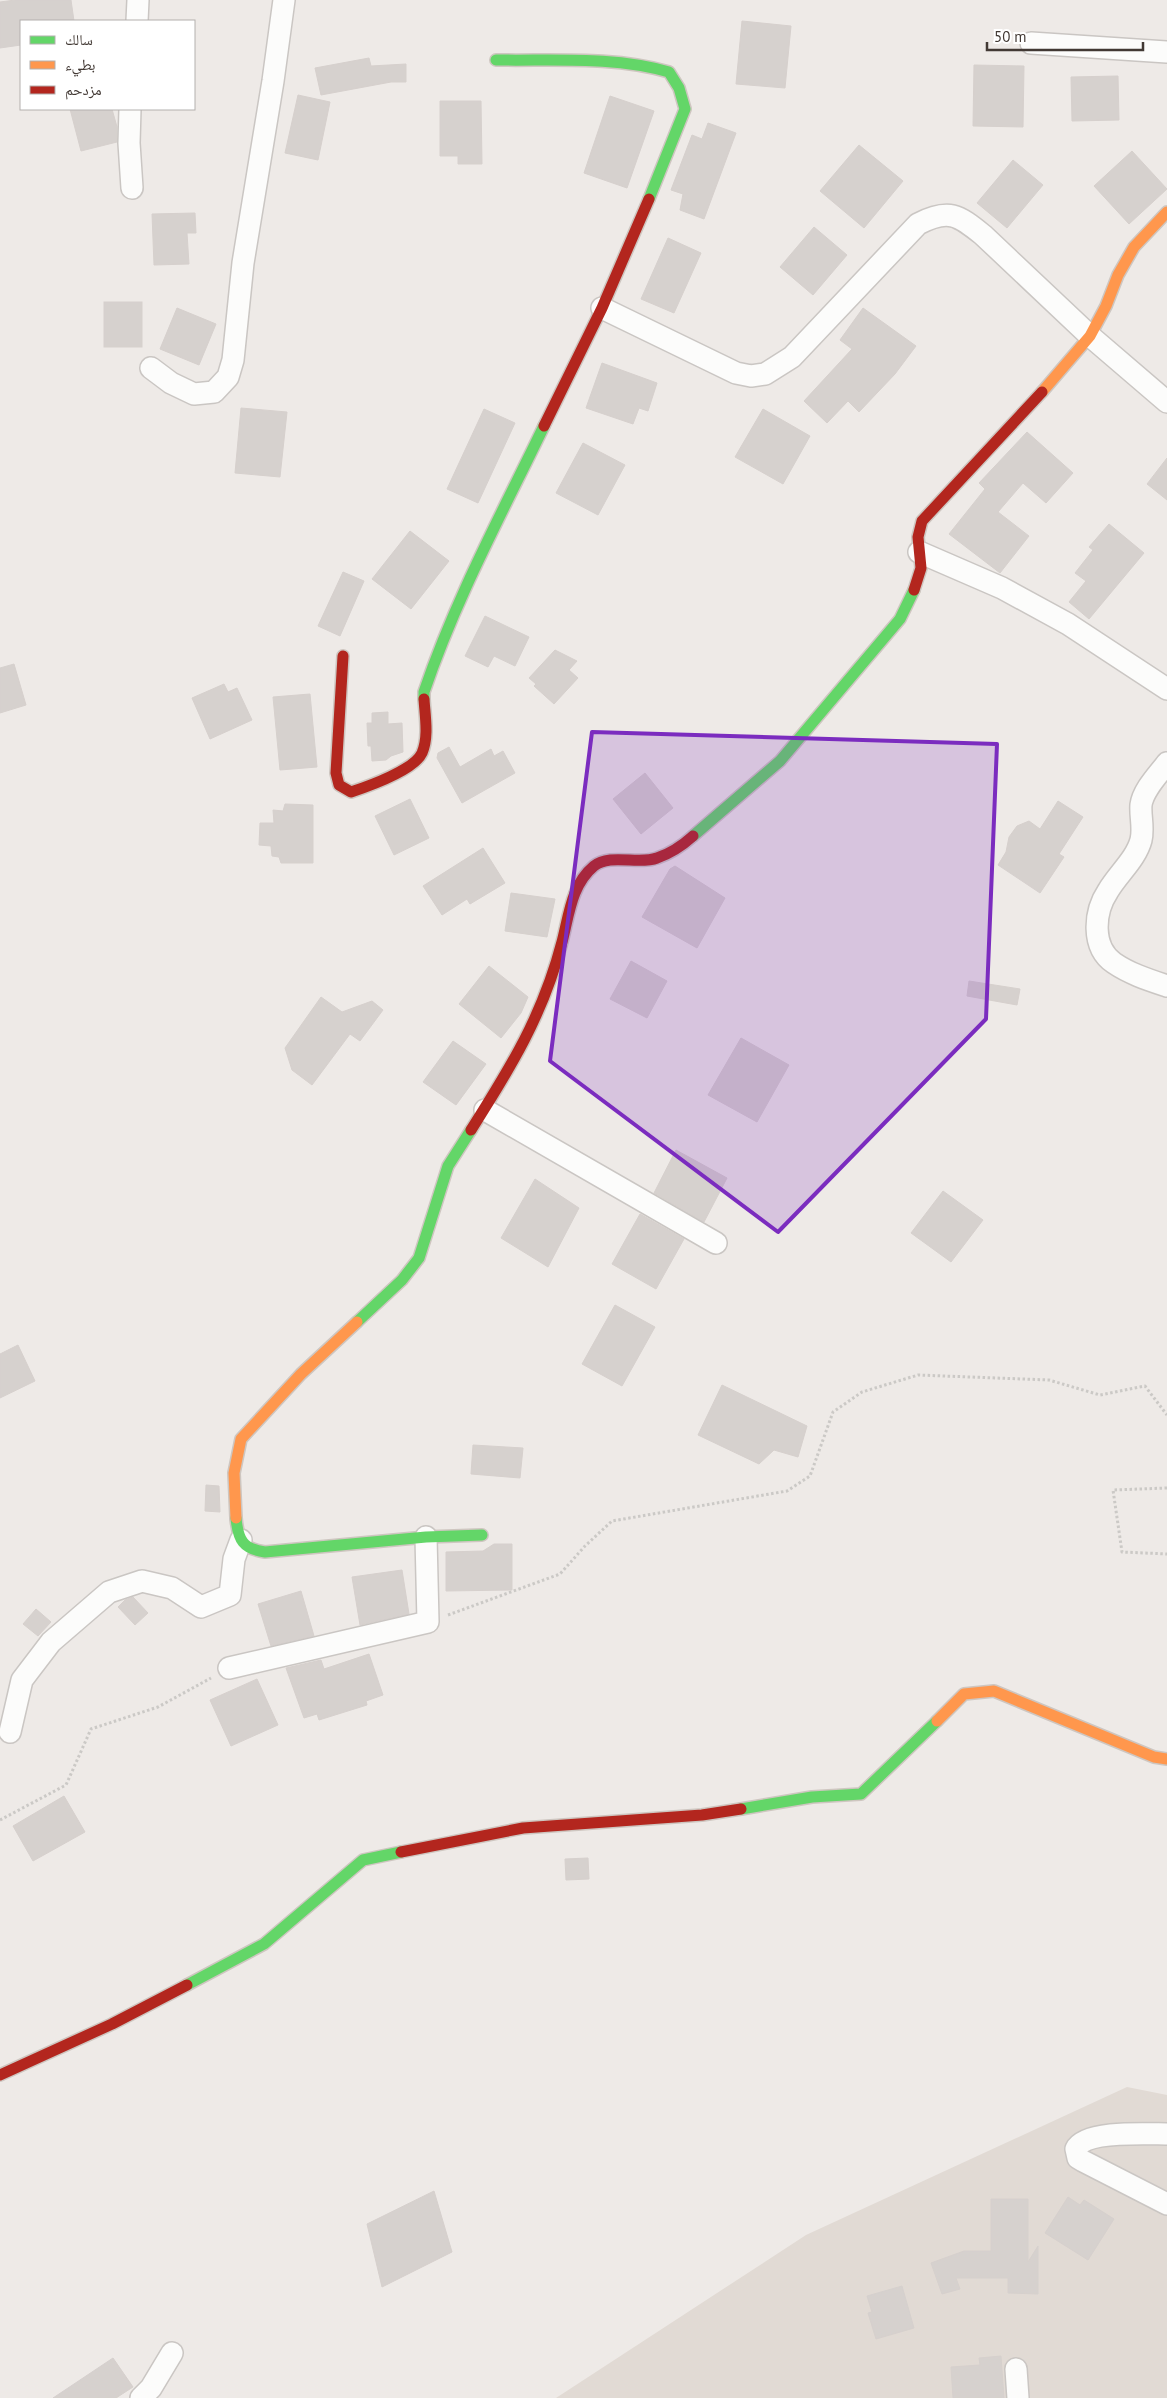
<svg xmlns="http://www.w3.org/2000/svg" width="1167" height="2398" viewBox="0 0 1167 2398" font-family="'PT Sans','Noto Naskh Arabic',sans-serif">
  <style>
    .residential { fill: #e1dad4 }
    .building { fill: #d6d1ce; stroke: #d6d0cd }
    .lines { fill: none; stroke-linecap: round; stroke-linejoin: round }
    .street-casing { stroke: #cac6c3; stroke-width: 24 }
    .fast-casing { stroke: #cec6c0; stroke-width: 14 }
    .slow-casing { stroke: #cec6c0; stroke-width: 14 }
    .jam-casing { stroke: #cec6c0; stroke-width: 14 }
    .path { stroke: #cbc9c6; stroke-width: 3; stroke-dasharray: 2.5 2.5; stroke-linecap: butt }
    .street { stroke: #fcfcfb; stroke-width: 21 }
    .fast { stroke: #63d668; stroke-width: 11 }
    .slow { stroke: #ff974d; stroke-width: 11 }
    .jam { stroke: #b3261e; stroke-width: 11 }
    .marked { fill: #7b2cbf; fill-opacity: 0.2; stroke: #7b2cbf; stroke-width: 4; stroke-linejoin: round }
  </style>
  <rect width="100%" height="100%" fill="#eeeae7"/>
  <!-- residential -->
  <polygon class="residential" points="1127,2087 1167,2095 1167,2398 556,2398 806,2235"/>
  <!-- building -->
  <g class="building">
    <polygon points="15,0 71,0 74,21 21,21 21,45 0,48 0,2"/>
    <polygon points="742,21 791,26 785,88 736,84"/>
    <polygon points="369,58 371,66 406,64 406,82 391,82 321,95 315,68"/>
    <polygon points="974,65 1024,66 1023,127 973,126"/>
    <polygon points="1118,76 1119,120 1072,121 1071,77"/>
    <polygon points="298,95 330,102 318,160 285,153"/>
    <polygon points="610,96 654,111 627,188 584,173"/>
    <polygon points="440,101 481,101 482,164 458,164 458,156 440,156"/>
    <polygon points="70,109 112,109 117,127 117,142 81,151"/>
    <polygon points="708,123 736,133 704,219 680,210 683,194 671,190 692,135 702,139"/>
    <polygon points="859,145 903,181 864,228 820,191"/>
    <polygon points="1132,151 1167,189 1129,224 1094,186"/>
    <polygon points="1013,160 1043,185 1007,228 977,203"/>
    <polygon points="195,213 196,233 187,233 189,264 154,265 152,214"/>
    <polygon points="814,227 847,255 813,295 780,267"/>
    <polygon points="668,238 701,253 674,313 641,299"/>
    <rect x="104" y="302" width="38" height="45"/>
    <polygon points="177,308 216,324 199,365 160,349"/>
    <polygon points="863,308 916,346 895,374 859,412 848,401 827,423 804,401 852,349 840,340"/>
    <polygon points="602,363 657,383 648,411 639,408 633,424 586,408"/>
    <polygon points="241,408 287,412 280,477 235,473"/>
    <polygon points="484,409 515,423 478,503 447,489"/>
    <polygon points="763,409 810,436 783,484 735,457"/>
    <polygon points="1027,432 1073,473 1046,503 1023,483 998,512 1029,536 1000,573 949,534 985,489 979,483"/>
    <polygon points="583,443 625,465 598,515 556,493"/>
    <polygon points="1167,458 1167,500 1147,484"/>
    <polygon points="1109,524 1144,553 1089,619 1069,602 1086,581 1075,573 1093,550 1089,547"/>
    <polygon points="410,531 449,561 411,609 372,579"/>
    <polygon points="343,572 364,581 340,636 318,626"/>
    <polygon points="485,616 529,637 515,666 494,656 488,667 465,656"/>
    <polygon points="555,650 577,661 569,670 578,678 554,704 534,686 536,684 529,678"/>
    <polygon points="14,664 26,705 0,713 0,668"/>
    <polygon points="224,684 228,692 237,688 252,720 210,739 192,698"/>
    <polygon points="310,694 317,767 280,770 273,697"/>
    <polygon points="388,712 388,724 402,723 403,752 391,756 386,760 372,761 371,746 368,746 367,723 372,723 372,713"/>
    <polygon points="449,747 460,767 491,749 494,756 503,751 515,773 462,803 437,758 438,753"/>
    <polygon points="645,773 673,808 641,834 613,799"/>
    <polygon points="410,799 429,838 394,855 375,816"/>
    <polygon points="1058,801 1083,817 1059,854 1064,857 1040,893 998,865 1006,852 1009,837 1017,826 1029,821 1040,829"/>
    <polygon points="285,804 313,805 313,863 281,863 279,857 272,856 271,846 259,845 260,823 274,823 273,810 283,811"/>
    <polygon points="483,848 505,883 470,904 467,899 442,915 423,886"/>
    <polygon points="675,866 725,898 697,948 642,917 670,869"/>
    <polygon points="511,893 555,899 547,937 505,931"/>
    <polygon points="631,961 667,981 647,1018 610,999"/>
    <polygon points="489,966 528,997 521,1013 501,1038 459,1004"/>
    <polygon points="969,981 1020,989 1017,1005 967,996"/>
    <polygon points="321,997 342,1012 372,1001 383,1010 360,1041 350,1034 312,1085 292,1070 285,1048"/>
    <polygon points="741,1038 789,1065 757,1122 708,1095"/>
    <polygon points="453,1041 486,1064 456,1105 423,1082"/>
    <polygon points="676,1150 727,1178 704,1222 654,1193"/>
    <polygon points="535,1179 579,1208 548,1267 501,1238"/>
    <polygon points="943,1191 983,1220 951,1262 911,1233"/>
    <polygon points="640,1214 684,1239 656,1289 612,1264"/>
    <polygon points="615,1305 655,1327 622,1386 582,1364"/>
    <polygon points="18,1345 35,1381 0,1398 0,1354"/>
    <polygon points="722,1385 807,1426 798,1457 774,1450 759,1464 698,1435"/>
    <polygon points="473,1445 523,1448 520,1478 471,1474"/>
    <polygon points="206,1485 219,1486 220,1512 205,1511"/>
    <polygon points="494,1544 512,1544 512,1590 446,1591 446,1552 483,1551"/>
    <polygon points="402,1570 409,1614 360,1625 352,1577"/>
    <polygon points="301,1591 314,1636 271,1646 258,1604"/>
    <polygon points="133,1597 148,1613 135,1625 118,1607 125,1600"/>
    <polygon points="36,1609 51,1622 38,1636 23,1624"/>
    <polygon points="369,1654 383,1695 366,1701 367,1705 319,1720 317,1714 304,1718 286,1668 321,1660 324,1669"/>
    <polygon points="257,1679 278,1725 231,1746 210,1700"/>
    <polygon points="64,1796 85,1832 33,1861 13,1826"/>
    <polygon points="588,1858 589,1879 566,1880 565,1859"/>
    <polygon points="434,2191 452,2252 382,2287 367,2224"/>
    <polygon points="1068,2197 1080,2205 1084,2200 1114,2219 1088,2260 1045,2233"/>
    <polygon points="991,2199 1028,2199 1028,2262 1038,2246 1038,2294 1008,2293 1008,2278 956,2278 960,2289 942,2294 931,2263 964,2251 991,2251"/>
    <polygon points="902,2286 914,2328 876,2339 868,2313 872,2312 867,2296"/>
    <polygon points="1001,2356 1004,2398 953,2398 951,2367 980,2365 979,2358"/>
    <polygon points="113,2358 133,2387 116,2398 53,2398"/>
  </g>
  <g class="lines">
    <defs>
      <g id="street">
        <polyline points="137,21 138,0"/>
        <polyline points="1031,43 1167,52"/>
        <polyline points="130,109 129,143 132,188"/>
        <path d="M602,308L736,373L751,376L765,374L792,357L918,224C949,208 958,215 983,235L1090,336L1167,402"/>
        <polyline points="151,368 171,383 194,394 214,392 228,377 233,360 243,263 273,81 284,0"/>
        <polyline points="919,552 1002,588 1068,624 1167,689"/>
        <path d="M1167,763C1158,775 1143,790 1141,805C1140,816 1144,828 1141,840C1136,859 1118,874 1108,891C1094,912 1091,947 1114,963C1130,974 1149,980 1167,986"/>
        <polyline points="485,1110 716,1243"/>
        <polyline points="229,1668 428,1622 426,1537"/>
        <polyline points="10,1732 22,1680 51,1642 109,1592 142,1581 172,1588 201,1607 230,1595 234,1559 241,1540"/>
        <path d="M1167,2134C1148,2134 1085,2130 1076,2149L1078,2158L1083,2161L1167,2204"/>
        <polyline points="1016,2369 1018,2398"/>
        <polyline points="141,2398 151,2388 172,2353"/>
      </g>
      <g id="fast">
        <path d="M496,60C553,61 614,56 669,72L679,88L685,109L649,199"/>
        <path d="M424,699V692C455,600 502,513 544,426"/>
        <polyline points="693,836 780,761 900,619 914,590"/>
        <polyline points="357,1322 402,1280 419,1258 448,1166 471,1130"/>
        <path d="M236,1518C238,1540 243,1549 265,1552L426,1537L482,1535"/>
        <polyline points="741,1809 812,1797 861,1794 937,1721"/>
        <polyline points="187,1985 264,1944 363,1860 401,1852"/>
      </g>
      <g id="slow">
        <polyline points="1042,392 1090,336 1106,306 1118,275 1134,247 1167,212"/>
        <polyline points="236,1518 234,1473 241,1439 301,1374 357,1322"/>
        <polyline points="937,1721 964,1694 994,1691 1154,1757 1167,1759"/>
      </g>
      <g id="jam">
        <polyline points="544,426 602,308 649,199"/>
        <polyline points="914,590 921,568 918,537 922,521 1042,392"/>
        <path d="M343,656L336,773L339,785L351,792C369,786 414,770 422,753C429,737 425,716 424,699"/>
        <path d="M471,1130C511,1067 543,1015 562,942C569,916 571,885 594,866C610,853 639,865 657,858C669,854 683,845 693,836"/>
        <polyline points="401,1852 523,1828 702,1815 741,1809"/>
        <polyline points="0,2075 112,2024 187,1985"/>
      </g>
    </defs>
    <!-- street casing -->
    <use href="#street" class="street-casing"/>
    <!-- fast casing -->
    <use href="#fast" class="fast-casing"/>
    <!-- slow casing -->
    <use href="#slow" class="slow-casing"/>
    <!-- jam casing -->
    <use href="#jam" class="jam-casing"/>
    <!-- path -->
    <g class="path">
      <polyline points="1167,1488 1113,1490 1122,1552 1167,1554"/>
      <polyline points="448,1615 560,1574 585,1546 612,1521 787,1491 810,1476 833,1412 862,1392 918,1375 1049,1380 1100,1395 1145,1386 1167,1415"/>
      <polyline points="0,1820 66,1785 91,1729 158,1707 211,1678"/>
    </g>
    <!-- street -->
    <use href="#street" class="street"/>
    <!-- fast -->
    <use href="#fast" class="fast"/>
    <!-- slow -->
    <use href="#slow" class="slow"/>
    <!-- jam -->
    <use href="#jam" class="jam"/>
  </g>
  <!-- marked area -->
  <path class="marked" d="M592,732L997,744L986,1019L778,1232L550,1061Z"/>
  <!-- legend -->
  <rect x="20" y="20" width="175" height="90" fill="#ffffff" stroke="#b3b0ae"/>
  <rect x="30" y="36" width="25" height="8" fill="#63d668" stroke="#b3b0ae"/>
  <text x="65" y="45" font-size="15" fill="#423934">سالك</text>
  <rect x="30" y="61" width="25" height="8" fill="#ff974d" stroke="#b3b0ae"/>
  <text x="65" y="70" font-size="15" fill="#423934">بطيء</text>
  <rect x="30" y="86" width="25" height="8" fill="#b3261e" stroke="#b3b0ae"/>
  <text x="65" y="95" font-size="15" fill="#423934">مزدحم</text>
  <!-- scale -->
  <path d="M987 42v8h156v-8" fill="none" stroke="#423934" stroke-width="2.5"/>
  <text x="994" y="42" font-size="15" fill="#423934" stroke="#ffffff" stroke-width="4" paint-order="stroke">50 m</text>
</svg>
